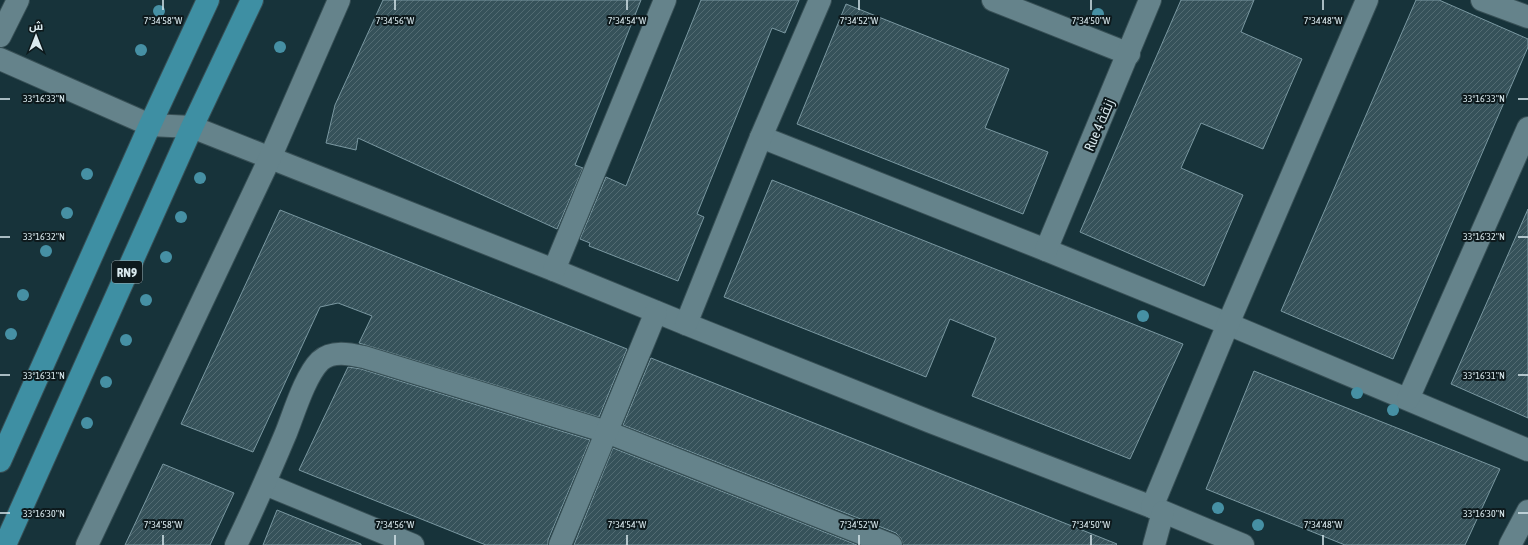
<svg xmlns="http://www.w3.org/2000/svg" width="1528" height="545" viewBox="0 0 1528 545" font-family="'Asap Condensed',Cairo,sans-serif">
  <style>
    .building { fill: url(#building-hatch); stroke: #7a98a1 }
    .lines { fill: none; stroke-linecap: round; stroke-linejoin: round }
    .street-casing { stroke: #385056; stroke-width: 24 }
    .highway-casing { stroke: #385056; stroke-width: 24 }
    .street { stroke: #65838b; stroke-width: 22 }
    .highway { stroke: #3e8fa3; stroke-width: 22 }
    .tree { fill: #4690a4 }
    .ticks { fill: none; stroke: #d9e9ee; stroke-width: 1.5 }
    .labels { text-anchor: middle; dominant-baseline: central; stroke-width: 4; stroke-linejoin: round; paint-order: stroke }
    .shield { fill: #0d191c; stroke: #9cabaf; stroke-width: 1 }
    .shield-label { font-size: 13px; font-weight: bold; fill: #d9e9ee }
    .street-label { font-size: 14px; fill: #d9e9ee; stroke: #0d191c }
    .ticks-label { font-size: 10px; text-anchor: middle; fill: #d9e9ee; stroke: #0d191c; stroke-width: 4; stroke-linejoin: round; paint-order: stroke }
  </style>
  <defs>
    <pattern id="building-hatch" width="6" height="6" patternUnits="userSpaceOnUse"><rect width="6" height="6" fill="#36525a"/><path d="M-1 1l2-2M0 6l6-6M5 7l2-2" fill="none" stroke="#526b72"/></pattern>
  </defs>
  <rect width="100%" height="100%" fill="#17333a"/>
  <!-- building -->
  <g class="building">
    <polygon points="383,0 641,0 575,165 583,168 557,229 358,138 356,150 326,143 335,105"/>
    <polygon points="701,0 799,0 785,33 772,28 697,214 704,217 678,281 589,246 590,243 580,239 606,177 626,186"/>
    <polygon points="1181,0 1254,0 1241,32 1302,59 1263,149 1201,123 1181,168 1243,195 1204,286 1080,232"/>
    <polygon points="1416,0 1439,0 1528,39 1528,47 1393,359 1281,311"/>
    <polygon points="846,4 1009,69 985,128 1048,152 1023,214 797,124"/>
    <polygon points="772,180 1183,344 1130,459 972,396 996,338 950,319 926,377 724,297"/>
    <polygon points="1528,209 1528,418 1451,384"/>
    <polygon points="280,210 627,349 599,417 359,343 372,316 338,303 320,307 253,452 181,424"/>
    <polygon points="651,358 1117,544 1116,545 903,545 901,538 896,533 623,425"/>
    <polygon points="348,367 361,369 590,440 548,540 548,545 486,545 299,470"/>
    <polygon points="1254,371 1500,469 1465,545 1345,545 1206,489"/>
    <polygon points="613,448 857,545 574,545"/>
    <polygon points="163,464 234,493 210,545 125,545"/>
    <polygon points="277,510 361,544 361,545 263,545"/>
  </g>
  <g class="lines">
    <defs>
      <g id="street">
        <polyline points="993,0 1129,54"/>
        <polyline points="1482,0 1528,17"/>
        <polyline points="0,36 18,0"/>
        <polyline points="0,59 150,125 192,127 554,270 686,324 931,422 1152,507 1243,545"/>
        <polyline points="761,137 1046,250 1228,324 1528,450"/>
        <polyline points="1046,250 1150,0"/>
        <polyline points="554,270 665,0"/>
        <polyline points="686,324 761,137 820,0"/>
        <polyline points="1408,399 1528,128"/>
        <polyline points="265,484 413,545"/>
        <polyline points="1152,507 1228,324 1367,0"/>
        <polyline points="87,545 270,158 339,0"/>
        <path d="M236,545C254,508 270,471 286,433C294,413 305,376 320,361C332,350 350,354 364,357L607,432L891,545"/>
        <polyline points="560,545 656,312"/>
        <polyline points="1154,545 1163,512"/>
        <polyline points="1510,545 1528,511"/>
      </g>
      <g id="highway">
        <polyline points="0,461 150,125 208,0"/>
        <polyline points="5,545 192,127 252,0"/>
      </g>
    </defs>
    <!-- street casing -->
    <use href="#street" class="street-casing"/>
    <!-- highway casing -->
    <use href="#highway" class="highway-casing"/>
    <!-- street -->
    <use href="#street" class="street"/>
    <!-- highway -->
    <use href="#highway" class="highway"/>
  </g>
  <!-- trees -->
  <g class="tree">
    <circle cx="159" cy="11" r="6"/>
    <circle cx="1098" cy="14" r="6"/>
    <circle cx="280" cy="47" r="6"/>
    <circle cx="141" cy="50" r="6"/>
    <circle cx="87" cy="174" r="6"/>
    <circle cx="200" cy="178" r="6"/>
    <circle cx="67" cy="213" r="6"/>
    <circle cx="181" cy="217" r="6"/>
    <circle cx="46" cy="251" r="6"/>
    <circle cx="166" cy="257" r="6"/>
    <circle cx="23" cy="295" r="6"/>
    <circle cx="146" cy="300" r="6"/>
    <circle cx="1143" cy="316" r="6"/>
    <circle cx="11" cy="334" r="6"/>
    <circle cx="126" cy="340" r="6"/>
    <circle cx="106" cy="382" r="6"/>
    <circle cx="1357" cy="393" r="6"/>
    <circle cx="1393" cy="410" r="6"/>
    <circle cx="87" cy="423" r="6"/>
    <circle cx="1218" cy="508" r="6"/>
    <circle cx="1258" cy="525" r="6"/>
  </g>
  <!-- ticks -->
  <path class="ticks" d="M163,0V10M395,0V10M627,0V10M859,0V10M1091,0V10M1323,0V10M0,99H10M1518,99H1528M0,237H10M1518,237H1528M0,375H10M1518,375H1528M0,513H10M1518,513H1528M163,535V545M395,535V545M627,535V545M859,535V545M1091,535V545M1323,535V545"/>
  <g class="labels">
    <!-- shield labels -->
    <rect class="shield" x="112" y="261" width="30" height="22" rx="3"/>
    <g class="shield-label">
      <text x="127" y="272">RN9</text>
    </g>
    <!-- street labels -->
    <g class="street-label">
      <text transform="translate(1099 125) rotate(-67)">Rue 4 زنقة</text>
    </g>
  </g>
  <g class="ticks-label">
    <text x="163" y="24">7°34'58"W</text>
    <text x="395" y="24">7°34'56"W</text>
    <text x="627" y="24">7°34'54"W</text>
    <text x="859" y="24">7°34'52"W</text>
    <text x="1091" y="24">7°34'50"W</text>
    <text x="1323" y="24">7°34'48"W</text>
    <text x="44" y="102">33°16'33"N</text>
    <text x="1484" y="102">33°16'33"N</text>
    <text x="44" y="240">33°16'32"N</text>
    <text x="1484" y="240">33°16'32"N</text>
    <text x="44" y="379">33°16'31"N</text>
    <text x="1484" y="379">33°16'31"N</text>
    <text x="44" y="517">33°16'30"N</text>
    <text x="1484" y="517">33°16'30"N</text>
    <text x="163" y="528">7°34'58"W</text>
    <text x="395" y="528">7°34'56"W</text>
    <text x="627" y="528">7°34'54"W</text>
    <text x="859" y="528">7°34'52"W</text>
    <text x="1091" y="528">7°34'50"W</text>
    <text x="1323" y="528">7°34'48"W</text>
  </g>
  <!-- north arrow -->
  <g transform="translate(36 36)" stroke="#0d191c" stroke-width="3" paint-order="stroke">
  <path d="M0-3L7 15L0 10L-7 15Z" fill="#d9e9ee"/>
  <text y="-6" font-size="11" font-weight="bold" text-anchor="middle" fill="#d9e9ee">ش</text>
  </g>
</svg>
